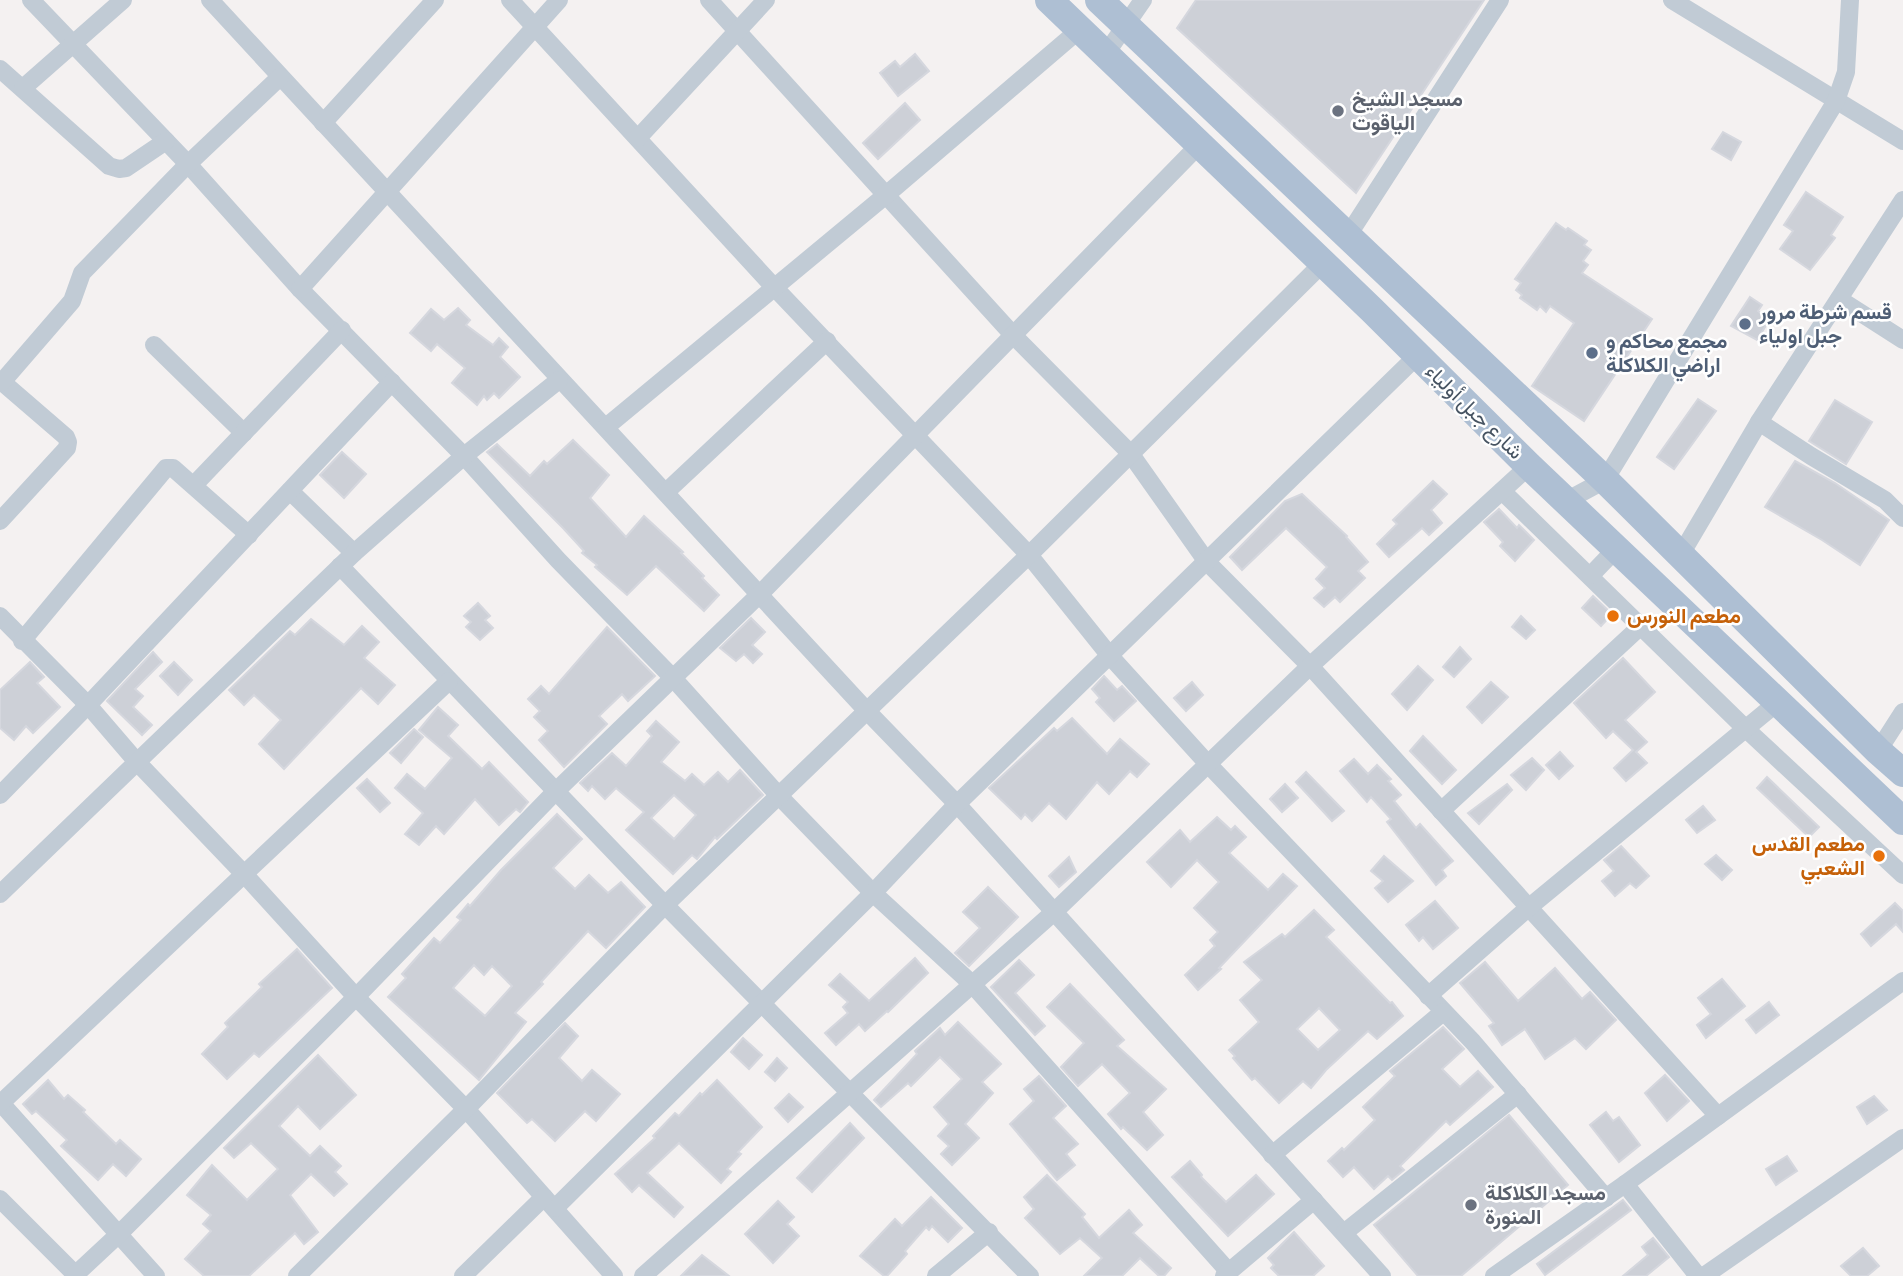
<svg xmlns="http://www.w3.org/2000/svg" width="1903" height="1276" viewBox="0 0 1903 1276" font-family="'Sofia Sans Condensed',Vazirmatn,sans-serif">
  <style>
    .building { fill: #cdd0d7; stroke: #d5d7de; stroke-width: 2; fill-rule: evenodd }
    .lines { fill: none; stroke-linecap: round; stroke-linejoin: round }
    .street { stroke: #c1cbd5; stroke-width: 18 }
    .primary { stroke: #aebfd3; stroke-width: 28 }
    .worship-dot { fill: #6b7280; stroke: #fff; stroke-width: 2.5 }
    .service-dot { fill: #5c6f8a; stroke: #fff; stroke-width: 2.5 }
    .food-dot { fill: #e8710a; stroke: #fff; stroke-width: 2.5 }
    .labels { text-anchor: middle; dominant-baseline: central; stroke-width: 5; stroke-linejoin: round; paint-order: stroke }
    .worship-label { font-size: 21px; font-weight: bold; fill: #5b616d; stroke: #fff; text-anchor: start }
    .service-label { font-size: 21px; font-weight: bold; fill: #4e5e75; stroke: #fff; text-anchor: start }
    .street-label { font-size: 21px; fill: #475462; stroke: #fff }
    .food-label { font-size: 21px; font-weight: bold; fill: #c56008; stroke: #fff; text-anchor: start }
  </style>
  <rect width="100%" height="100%" fill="#f4f1f1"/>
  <!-- building -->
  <g class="building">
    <polygon points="1196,0 1484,0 1356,193 1177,28"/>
    <polygon points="915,54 929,71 898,96 880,73 895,61 900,67"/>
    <polygon points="905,103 920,120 878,159 863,143"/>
    <polygon points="1723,132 1741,142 1731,160 1712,149"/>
    <polygon points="1806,192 1843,217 1831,235 1835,238 1810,270 1780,249 1793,231 1784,225"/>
    <polygon points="1556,223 1566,230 1568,228 1587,241 1584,245 1591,250 1583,261 1588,265 1582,273 1652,319 1584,421 1532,386 1574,323 1550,306 1546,312 1540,306 1537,310 1520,298 1522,295 1516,290 1521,283 1515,279"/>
    <polygon points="1750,297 1762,305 1758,311 1770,319 1757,340 1731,326"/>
    <polygon points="458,308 470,320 466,325 493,345 499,338 508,347 500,357 520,377 499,398 494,393 487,400 484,396 477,405 452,383 465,368 437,344 431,351 410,333 431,309 444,320"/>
    <polygon points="1698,399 1716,411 1674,469 1657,457"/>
    <polygon points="1835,400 1872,422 1846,464 1809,441"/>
    <polygon points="573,440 609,475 590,498 626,537 644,516 683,552 681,553 704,576 702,578 719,595 704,611 656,566 627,595 595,567 597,565 582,553 584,551 563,528 487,452 497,444 530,476 544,461 547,464"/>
    <polygon points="342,452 366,474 344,498 320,475"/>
    <polygon points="1795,461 1835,483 1889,520 1860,565 1822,540 1765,507"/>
    <polygon points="1433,481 1447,494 1431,510 1442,523 1429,535 1422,528 1389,557 1377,544 1397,524 1393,520"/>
    <polygon points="1302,494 1347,536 1346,537 1368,562 1358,571 1365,578 1340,602 1335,597 1324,607 1314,598 1325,588 1316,579 1327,567 1286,528 1242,570 1230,557 1285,501"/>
    <polygon points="1499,509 1517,528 1519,525 1534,540 1515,561 1500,546 1503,542 1484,522"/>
    <polygon points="1593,596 1612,614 1601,626 1582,608"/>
    <polygon points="478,603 490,616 485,620 493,628 480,640 466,627 471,622 464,616"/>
    <polygon points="1521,616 1535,630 1526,639 1512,627"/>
    <polygon points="751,618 765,632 752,645 762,654 753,663 744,654 736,661 720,648"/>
    <polygon points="311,619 344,645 362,626 379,642 364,658 395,685 378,704 361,688 284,769 259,744 281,720 254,695 244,705 229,690 290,631 295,635"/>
    <polygon points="607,627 655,676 628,701 622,694 599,716 607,724 564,767 539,740 548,731 534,717 540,711 528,699 541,686 549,694"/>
    <polygon points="1460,647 1471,659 1454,677 1443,667"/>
    <polygon points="153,652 162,662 135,689 143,696 133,707 152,725 142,735 107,701"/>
    <polygon points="1623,658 1655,692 1625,720 1647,742 1636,752 1647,763 1626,781 1614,768 1633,750 1613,731 1606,738 1574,703"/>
    <polygon points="30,662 44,677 37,683 60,707 33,733 26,726 14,740 0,728 0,690"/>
    <polygon points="174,662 192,680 178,695 160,676"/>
    <polygon points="1418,666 1433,680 1407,710 1392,694"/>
    <polygon points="1104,676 1117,690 1122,686 1136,701 1114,721 1096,702 1100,698 1092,689"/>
    <polygon points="1192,682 1203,695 1186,711 1174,698"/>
    <polygon points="1491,682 1508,697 1482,723 1467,707"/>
    <polygon points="438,707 458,725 448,736 482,769 489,762 528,802 520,812 516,809 499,825 475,799 444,834 436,826 419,845 405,834 423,813 395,788 407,774 425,789 452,758 419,730"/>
    <polygon points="1072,718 1107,754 1120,739 1149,764 1137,777 1130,771 1109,794 1097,782 1066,819 1049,803 1032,821 1025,814 1021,819 989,788 1054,728 1057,731"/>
    <path d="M656,721L679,742L661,762L685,781L692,774L704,785L718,772L728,782L740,770L763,795L717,839L715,837L697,859L692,855L673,874L626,830L644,812L616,788L605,799L592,786L588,791L580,783L612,753L626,766L652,736L647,731ZM674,795L696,815L674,839L651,818Z"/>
    <polygon points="414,729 423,737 401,763 390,753"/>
    <polygon points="1423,736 1456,770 1442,784 1410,751"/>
    <polygon points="1560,752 1573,766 1559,779 1546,765"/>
    <polygon points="1532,758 1544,770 1526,790 1511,775"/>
    <polygon points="1354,759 1368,774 1377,765 1391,779 1388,781 1401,795 1394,801 1416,828 1420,824 1453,861 1442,870 1446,876 1436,885 1387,822 1391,819 1371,797 1367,802 1340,771"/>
    <polygon points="1306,772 1344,811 1332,821 1296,782"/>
    <polygon points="1767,777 1819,827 1809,837 1757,788"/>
    <polygon points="367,779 390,803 380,812 357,788"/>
    <polygon points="1285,784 1298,798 1282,812 1270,799"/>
    <polygon points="1507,784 1512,790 1479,824 1468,813"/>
    <polygon points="1703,806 1715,820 1697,833 1686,820"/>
    <path d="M557,814L582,839L553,868L575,889L589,875L608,893L621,882L645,907L606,948L588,931L541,982L543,984L515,1013L526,1022L479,1080L388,997L406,978L402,974L434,938L440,943L461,920L457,917L468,904L470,906L501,870ZM474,965L484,975L492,966L512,986L485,1016L453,988Z"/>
    <polygon points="1217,817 1231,830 1235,826 1246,837 1229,853 1268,890 1283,874 1297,886 1219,968 1221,969 1198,990 1185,975 1215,946 1210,940 1218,932 1194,908 1219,882 1197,860 1171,887 1147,862 1180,830 1190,842"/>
    <polygon points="1621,846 1649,876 1636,888 1630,883 1615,896 1602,881 1614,871 1604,860"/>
    <polygon points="1716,855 1732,870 1722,880 1705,864"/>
    <polygon points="1384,856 1413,881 1388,902 1375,888 1383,881 1371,871"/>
    <polygon points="1069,857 1076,872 1059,887 1049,876"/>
    <polygon points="988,887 1018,917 969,966 955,953 980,928 963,912"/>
    <polygon points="1435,901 1458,928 1433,949 1423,937 1419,941 1406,925"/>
    <polygon points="1895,903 1903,911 1903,932 1896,924 1871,946 1861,934"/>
    <path d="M1314,910L1334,930L1326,937L1390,1003L1392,1002L1403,1016L1377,1039L1368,1031L1326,1070L1311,1088L1303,1081L1279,1103L1255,1078L1252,1080L1233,1058L1235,1056L1229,1050L1259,1022L1240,1000L1262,980L1244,962L1282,934L1285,937ZM1319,1008L1340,1030L1318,1050L1297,1029Z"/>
    <polygon points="297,949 332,988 259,1057 254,1053 227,1079 202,1054 228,1027 225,1023 262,987 259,984"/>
    <polygon points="915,958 928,973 888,1012 887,1011 865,1031 859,1024 836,1045 825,1033 848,1013 843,1007 848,1002 829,985 840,974 869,1001"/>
    <polygon points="1019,960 1034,975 1015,993 1045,1026 1035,1035 991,987"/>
    <polygon points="1485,962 1518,1001 1555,968 1582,999 1590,992 1616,1020 1586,1049 1575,1038 1545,1059 1525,1029 1502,1045 1489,1026 1494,1023 1460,983"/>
    <polygon points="1722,979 1745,1006 1706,1038 1697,1025 1711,1014 1698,998"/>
    <polygon points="1070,984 1124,1040 1117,1046 1166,1089 1143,1112 1163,1135 1147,1150 1123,1127 1121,1129 1108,1114 1130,1093 1102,1064 1078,1086 1061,1067 1084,1043 1047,1007"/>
    <polygon points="1769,1002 1779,1015 1756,1033 1746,1020"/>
    <polygon points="958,1022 1001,1064 982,1082 993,1093 965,1124 979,1138 952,1165 941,1154 949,1146 938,1136 949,1124 934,1107 962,1079 940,1057 911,1086 908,1083 881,1107 874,1100 917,1054 915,1051 940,1028 945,1035"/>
    <polygon points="565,1023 578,1036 559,1058 582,1081 592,1070 620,1094 596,1121 585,1111 555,1141 532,1119 527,1123 497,1093"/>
    <polygon points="1443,1027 1464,1049 1442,1069 1460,1087 1478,1071 1493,1087 1450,1125 1446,1121 1400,1166 1404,1170 1392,1180 1388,1176 1374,1189 1354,1167 1343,1177 1328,1161 1342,1148 1344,1150 1375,1120 1363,1107 1395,1076 1390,1071"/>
    <polygon points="743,1038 762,1055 749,1069 731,1052"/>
    <polygon points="318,1055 356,1095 320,1129 298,1106 279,1126 310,1156 320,1146 341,1166 335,1172 347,1184 334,1196 311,1174 290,1195 318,1232 304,1244 295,1233 249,1276 204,1276 185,1259 211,1231 203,1224 211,1215 187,1195 212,1165 247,1200 278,1169 251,1143 234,1158 224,1148"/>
    <polygon points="777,1058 787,1068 775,1081 765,1072"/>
    <polygon points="1665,1075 1689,1101 1667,1121 1645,1093"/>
    <polygon points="1039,1076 1066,1106 1053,1118 1078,1144 1066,1154 1075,1165 1057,1180 1010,1124 1034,1101 1024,1089"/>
    <polygon points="48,1080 64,1099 68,1095 85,1110 83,1112 116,1144 120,1140 141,1159 126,1176 113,1164 98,1180 61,1146 67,1140 36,1111 32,1114 23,1104"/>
    <polygon points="717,1080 762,1127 738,1152 741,1154 727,1169 731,1172 721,1183 679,1143 647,1173 683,1207 674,1217 639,1185 632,1192 615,1174 655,1138 653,1136 675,1113 679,1116 700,1093 702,1095"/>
    <polygon points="789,1094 803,1107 788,1122 775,1108"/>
    <polygon points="1874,1096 1887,1110 1867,1124 1857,1107"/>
    <polygon points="1606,1112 1613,1121 1619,1117 1640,1145 1619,1162 1590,1125"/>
    <polygon points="1509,1115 1568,1185 1461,1276 1418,1276 1374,1225"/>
    <polygon points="850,1123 864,1138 812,1192 797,1178"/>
    <polygon points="1787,1156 1797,1171 1776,1185 1766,1169"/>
    <polygon points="1190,1161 1202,1175 1201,1177 1226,1202 1256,1175 1274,1194 1228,1236 1172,1177"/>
    <polygon points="1047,1175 1085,1214 1082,1217 1099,1238 1129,1210 1142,1225 1133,1233 1171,1268 1164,1276 1159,1276 1140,1258 1122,1276 1084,1276 1102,1258 1080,1238 1060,1254 1025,1218 1034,1209 1024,1197"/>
    <polygon points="931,1197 962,1228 948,1242 932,1226 929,1230 926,1227 905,1251 907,1254 887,1276 884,1276 860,1256 895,1219 902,1226"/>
    <polygon points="1623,1200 1631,1210 1545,1275 1537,1264"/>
    <polygon points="778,1201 794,1217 787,1224 799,1236 773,1263 745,1234"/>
    <polygon points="1294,1232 1324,1266 1313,1276 1279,1276 1271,1268 1274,1265 1268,1258"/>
    <polygon points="1653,1238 1669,1257 1646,1276 1623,1276 1648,1255 1642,1247"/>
    <polygon points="1863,1248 1879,1266 1867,1276 1851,1276 1841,1266"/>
    <polygon points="702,1255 729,1276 681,1276"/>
  </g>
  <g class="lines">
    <!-- street -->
    <g class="street">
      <polyline points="31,0 188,164 300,289 464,456 558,560 673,678 780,797 873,893 972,984 1229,1272"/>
      <polyline points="210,0 866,710 957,804 1382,1276"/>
      <polyline points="510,0 774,287 1029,555 1110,656 1208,764 1473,1042 1606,1198"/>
      <polyline points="709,0 1013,335 1130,453 1207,562 1310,666 1718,1116"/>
      <polyline points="1672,0 1903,141"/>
      <polyline points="1105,55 1143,0"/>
      <polyline points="0,69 109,166 119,169 126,168 166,141"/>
      <polyline points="23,88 123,0"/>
      <polyline points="323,123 435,0"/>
      <polyline points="638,138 766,0"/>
      <polyline points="1347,237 1500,0"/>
      <polyline points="300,289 559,0"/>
      <polyline points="1839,299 1903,340"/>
      <polyline points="154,345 244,433"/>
      <polyline points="0,380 66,437 68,442 67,448 0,521"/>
      <polyline points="2,382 72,301 82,273 188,164 280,77"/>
      <polyline points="1759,422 1811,456 1885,500 1903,518"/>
      <polyline points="606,427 886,195 1079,30"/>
      <polyline points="194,485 342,330"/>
      <polyline points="290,491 354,553"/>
      <polyline points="1502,491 1746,729 1903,875"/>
      <polyline points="666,492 827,341"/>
      <polyline points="1566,501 1605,480 1836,101 1846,72 1850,0"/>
      <polyline points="1680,556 1759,422 1903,200"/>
      <polyline points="340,566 665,905 1030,1276"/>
      <polyline points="1591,575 1616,549"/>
      <polyline points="0,616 88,705 137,762 245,875 356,997 466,1109 614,1276"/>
      <polyline points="22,641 166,468 173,468 249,535"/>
      <polyline points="1878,751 1903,712"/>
      <polyline points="0,795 88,705 392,382"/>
      <polyline points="1441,811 1642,625"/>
      <polyline points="0,894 354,553 464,456 559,380"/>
      <polyline points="1428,996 1528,908 1778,702"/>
      <polyline points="0,1102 156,1276"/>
      <polyline points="1,1103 449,681"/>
      <polyline points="1272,1155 1443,1012"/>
      <polyline points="1625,1184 1698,1276"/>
      <polyline points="0,1199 77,1276"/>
      <polyline points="555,1208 873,893 957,804 1417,356"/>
      <polyline points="1345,1232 1518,1094"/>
      <polyline points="76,1274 119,1234 356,997 555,792 761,593 1199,145"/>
      <polyline points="297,1276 466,1109 665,905 1029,555 1323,263"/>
      <polyline points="463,1276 544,1197"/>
      <polyline points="643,1276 1054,912 1310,666 1529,466"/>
      <polyline points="936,1276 989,1232"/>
      <polyline points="1224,1276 1314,1200"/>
      <polyline points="1494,1276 1625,1184 1903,981"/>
      <polyline points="1704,1276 1903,1138"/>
    </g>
    <!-- primary -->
    <g class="primary">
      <polyline points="1049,0 1372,310 1529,466 1903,821"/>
      <polyline points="1099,0 1605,480 1878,751 1903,773"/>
    </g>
  </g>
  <!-- markers -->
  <g class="worship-dot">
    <circle cx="1338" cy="111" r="7"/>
    <circle cx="1471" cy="1205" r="7"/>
  </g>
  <g class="service-dot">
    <circle cx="1745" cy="324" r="7"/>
    <circle cx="1592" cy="353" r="7"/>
  </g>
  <g class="food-dot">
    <circle cx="1613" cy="616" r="7"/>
    <circle cx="1879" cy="856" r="7"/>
  </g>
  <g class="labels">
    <!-- worship labels -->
    <g class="worship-label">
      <text x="1352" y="99">مسجد الشيخ<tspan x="1352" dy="24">الياقوت</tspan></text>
      <text x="1485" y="1193">مسجد الكلاكلة<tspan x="1485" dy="24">المنورة</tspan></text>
    </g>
    <!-- service labels -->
    <g class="service-label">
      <text x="1759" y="312">قسم شرطة مرور<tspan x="1759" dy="24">جبل اولياء</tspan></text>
      <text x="1606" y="341">مجمع محاكم و<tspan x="1606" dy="24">اراضي الكلاكلة</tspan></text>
    </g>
    <!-- street labels -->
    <g class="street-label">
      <text transform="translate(1474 412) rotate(44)">شارع جبل أولياء</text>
    </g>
    <!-- food labels -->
    <g class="food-label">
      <text x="1627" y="616">مطعم النورس</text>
      <text x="1865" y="844" text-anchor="end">مطعم القدس<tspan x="1865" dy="24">الشعبي</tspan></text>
    </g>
  </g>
</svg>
